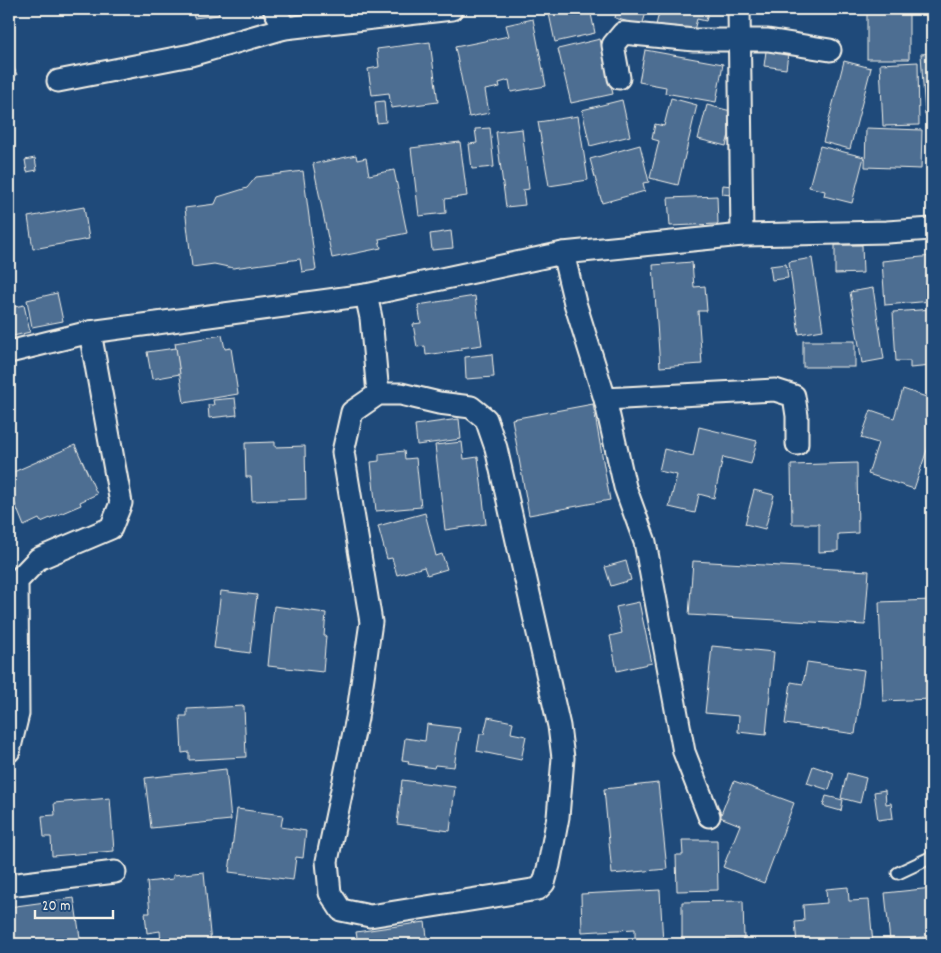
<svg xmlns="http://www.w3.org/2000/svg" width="941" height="953" viewBox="0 0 941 953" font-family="Dekko,sans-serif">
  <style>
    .building { fill: #4d6e92; stroke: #f4f1e8 }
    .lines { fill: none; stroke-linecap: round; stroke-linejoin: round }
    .service-casing { stroke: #f4f1e8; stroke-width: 15 }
    .minor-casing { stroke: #f4f1e8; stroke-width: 25 }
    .service { stroke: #1f4a7a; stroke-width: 11 }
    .minor { stroke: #1f4a7a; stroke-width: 21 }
  </style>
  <rect width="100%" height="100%" fill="#1f4a7a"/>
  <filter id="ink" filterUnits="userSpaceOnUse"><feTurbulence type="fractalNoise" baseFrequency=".02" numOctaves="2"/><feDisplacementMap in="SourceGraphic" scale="10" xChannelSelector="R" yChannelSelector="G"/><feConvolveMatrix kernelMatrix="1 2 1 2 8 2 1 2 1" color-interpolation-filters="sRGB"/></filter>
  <g filter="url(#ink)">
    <!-- building -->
    <g class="building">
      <polygon points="150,9 218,9 219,15 194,18 193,10 150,15"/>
      <polygon points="548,9 590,9 595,33 555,42"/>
      <polygon points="617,9 647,9 642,26 615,18"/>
      <polygon points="660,9 709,9 706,21 697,19 693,34 656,25"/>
      <rect x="867" y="9" width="42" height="50"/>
      <polygon points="533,19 546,86 511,92 509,80 499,83 500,87 485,90 489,113 469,117 455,47 509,36 506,25"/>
      <polygon points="600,39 613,94 571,103 558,49"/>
      <polygon points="430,42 438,102 391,108 389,93 372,95 368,69 379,67 377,49"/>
      <polygon points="645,50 723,64 716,102 665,93 666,87 639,82"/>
      <polygon points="766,51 788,54 786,69 764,66"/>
      <polygon points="932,53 932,114 925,115 921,54"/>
      <polygon points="9,56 17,75 9,79"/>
      <polygon points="844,61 871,68 850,149 823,142"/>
      <polygon points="918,62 919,125 883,126 880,64"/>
      <polygon points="671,98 697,105 678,185 650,178 659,141 652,139 655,124 664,126"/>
      <polygon points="622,100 630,136 590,146 582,110"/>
      <polygon points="384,101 386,122 377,123 375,102"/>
      <polygon points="707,105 735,112 726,146 698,139"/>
      <polygon points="578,116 588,180 549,186 538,122"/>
      <polygon points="490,128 494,167 472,169 469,144 477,143 475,129"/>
      <polygon points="866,128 922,130 921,169 865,167"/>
      <polygon points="522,129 529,189 523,190 525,205 506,207 496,132"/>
      <polygon points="460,142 467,196 445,199 446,213 419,216 411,148"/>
      <polygon points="640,145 649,182 643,183 645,191 602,203 590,159"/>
      <polygon points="820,146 864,157 852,203 824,196 825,191 809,187"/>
      <polygon points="356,155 357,160 366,158 369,175 394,170 407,233 379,239 381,248 332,258 313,164"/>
      <polygon points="35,158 37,170 27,172 25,160"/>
      <polygon points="303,171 316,270 302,272 300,259 233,268 214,264 192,267 185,208 215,204 218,197 247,188 256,177"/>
      <polygon points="723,185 732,186 731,195 722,194"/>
      <polygon points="717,196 718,224 670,226 668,198"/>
      <polygon points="84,207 89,239 33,249 28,217"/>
      <polygon points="451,231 453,248 432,250 430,234"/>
      <polygon points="835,245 862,245 863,273 835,274"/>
      <polygon points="9,255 12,278 9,279"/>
      <polygon points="932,256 932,301 885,305 882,261"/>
      <polygon points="812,258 823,330 799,334 789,262"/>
      <polygon points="692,262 694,287 705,286 707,311 698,311 702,364 660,367 653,265"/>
      <polygon points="786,264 788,278 772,280 770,266"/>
      <polygon points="873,288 884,359 862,363 850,292"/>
      <polygon points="57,293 63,321 32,327 27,300"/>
      <polygon points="475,296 482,345 461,348 461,350 426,355 425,346 417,347 413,324 421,323 418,305"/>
      <polygon points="24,305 30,332 9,337 9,308"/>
      <polygon points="932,309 932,366 910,368 910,361 896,361 893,312"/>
      <polygon points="222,335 225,349 231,348 238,394 184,403 175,343"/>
      <rect x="803" y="341" width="52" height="26"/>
      <polygon points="176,348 180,374 152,379 147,352"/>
      <polygon points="492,354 494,377 466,379 465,357"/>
      <polygon points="903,389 932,399 932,435 914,489 868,474 878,443 861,438 871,410 894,418"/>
      <polygon points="235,398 237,415 209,418 208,405 214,405 213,400"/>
      <polygon points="593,404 610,500 529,515 512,419"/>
      <polygon points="459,419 461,439 417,445 415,425"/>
      <polygon points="699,427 757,441 751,464 723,457 714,498 699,494 695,513 669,507 677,475 659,471 664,449 693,456"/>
      <polygon points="275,442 275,447 305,446 306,499 252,501 251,477 246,477 245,443"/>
      <polygon points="462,442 464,459 478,457 486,524 445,530 435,445"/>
      <polygon points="75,445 97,494 80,502 81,505 41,522 39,519 24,526 9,489 9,474"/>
      <polygon points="404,451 405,459 416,458 421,507 376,511 371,462 379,461 379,454"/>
      <polygon points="857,463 858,533 838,534 838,551 819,552 819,524 792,524 791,465"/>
      <polygon points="754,490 774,495 765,529 745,524"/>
      <polygon points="425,513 436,556 442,554 447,569 427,575 424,567 397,575 392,558 387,559 378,526"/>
      <polygon points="626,561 631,580 611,586 605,567"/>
      <polygon points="693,561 869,571 865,625 689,615"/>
      <polygon points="221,591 257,595 250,653 214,648"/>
      <polygon points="932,600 932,699 883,701 879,602"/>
      <polygon points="639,602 652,663 617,671 610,636 622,633 616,607"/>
      <polygon points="274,606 326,613 324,636 326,636 323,672 268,666"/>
      <polygon points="712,646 774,652 766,735 738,732 739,716 705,713"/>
      <polygon points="807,662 864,670 855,734 785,724 791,682 803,684"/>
      <polygon points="244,706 246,757 189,760 189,752 182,753 180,716 187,716 187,709"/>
      <polygon points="488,717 513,722 511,733 526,736 521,760 477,751 480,734 484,734"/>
      <polygon points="427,724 460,728 454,767 435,765 434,768 408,764 409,761 402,760 405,738 425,741"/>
      <polygon points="813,766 834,773 829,790 807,783"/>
      <polygon points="226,769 231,820 151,828 145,778"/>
      <polygon points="847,773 866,778 860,803 841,798"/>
      <polygon points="402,780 455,787 450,831 397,824"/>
      <polygon points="734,781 794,803 764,883 723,867 740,825 720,817"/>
      <polygon points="658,783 667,869 612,874 604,789"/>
      <polygon points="885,790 886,804 891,803 893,818 878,820 874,792"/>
      <polygon points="826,796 843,800 841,811 823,806"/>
      <polygon points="110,798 114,851 52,856 51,837 44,837 42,816 55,815 54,803"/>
      <polygon points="237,809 283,815 281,827 306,831 303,858 296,857 293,880 229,872"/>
      <polygon points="682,840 717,840 718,890 677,891 676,855 683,855"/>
      <polygon points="204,872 211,944 161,944 160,931 147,933 145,913 150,913 147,882 173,879 173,875"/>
      <polygon points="848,887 849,901 869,900 873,944 797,944 795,922 804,921 803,905 827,903 826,889"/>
      <polygon points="932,888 932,936 890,941 885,893"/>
      <polygon points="660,890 663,944 635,944 635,929 582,932 581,894"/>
      <polygon points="74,898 81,944 9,944 9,907"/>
      <polygon points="743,901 744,939 682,940 682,902"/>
      <polygon points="425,922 428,944 358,944 356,932"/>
    </g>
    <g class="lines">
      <defs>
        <polyline id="service" points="898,873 932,857"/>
        <g id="minor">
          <polyline points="274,9 285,28"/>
          <polyline points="739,9 742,235"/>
          <polyline points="619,78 613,45 623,33 694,40 768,40 830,50"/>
          <polyline points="58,81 191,55 285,28 452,9"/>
          <polyline points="563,253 575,303 605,399 625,487 645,542 684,752 709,816"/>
          <polyline points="366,295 371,318 378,394"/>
          <polyline points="9,352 90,332 366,295 563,253 742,235 887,232 932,229"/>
          <polygon points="378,394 401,394 439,403 471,407 486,419 496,448 559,726 563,758 558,817 549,865 544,883 538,889 370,916 341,910 330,893 327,861 357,718 371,622 343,452 352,412"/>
          <polyline points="605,399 775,390 794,396 797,416 797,444"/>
          <polyline points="9,751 18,714 17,581 38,559 111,528 121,503 90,332"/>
          <polyline points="9,885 115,872"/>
        </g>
      </defs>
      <!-- service casing -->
      <use href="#service" class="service-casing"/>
      <!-- minor casing -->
      <use href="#minor" class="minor-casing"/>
      <!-- service -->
      <use href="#service" class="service"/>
      <!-- minor -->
      <use href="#minor" class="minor"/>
    </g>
  </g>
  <!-- margin -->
  <rect width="941" height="953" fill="none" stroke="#1f4a7a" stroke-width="30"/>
  <rect x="15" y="15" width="911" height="923" fill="none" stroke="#f4f1e8" stroke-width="2" filter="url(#ink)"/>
  <!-- scale -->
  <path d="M35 910v8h78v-8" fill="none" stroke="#f4f1e8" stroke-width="2.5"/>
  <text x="42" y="910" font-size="15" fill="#f4f1e8" stroke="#1f4a7a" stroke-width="4" paint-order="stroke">20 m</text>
</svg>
